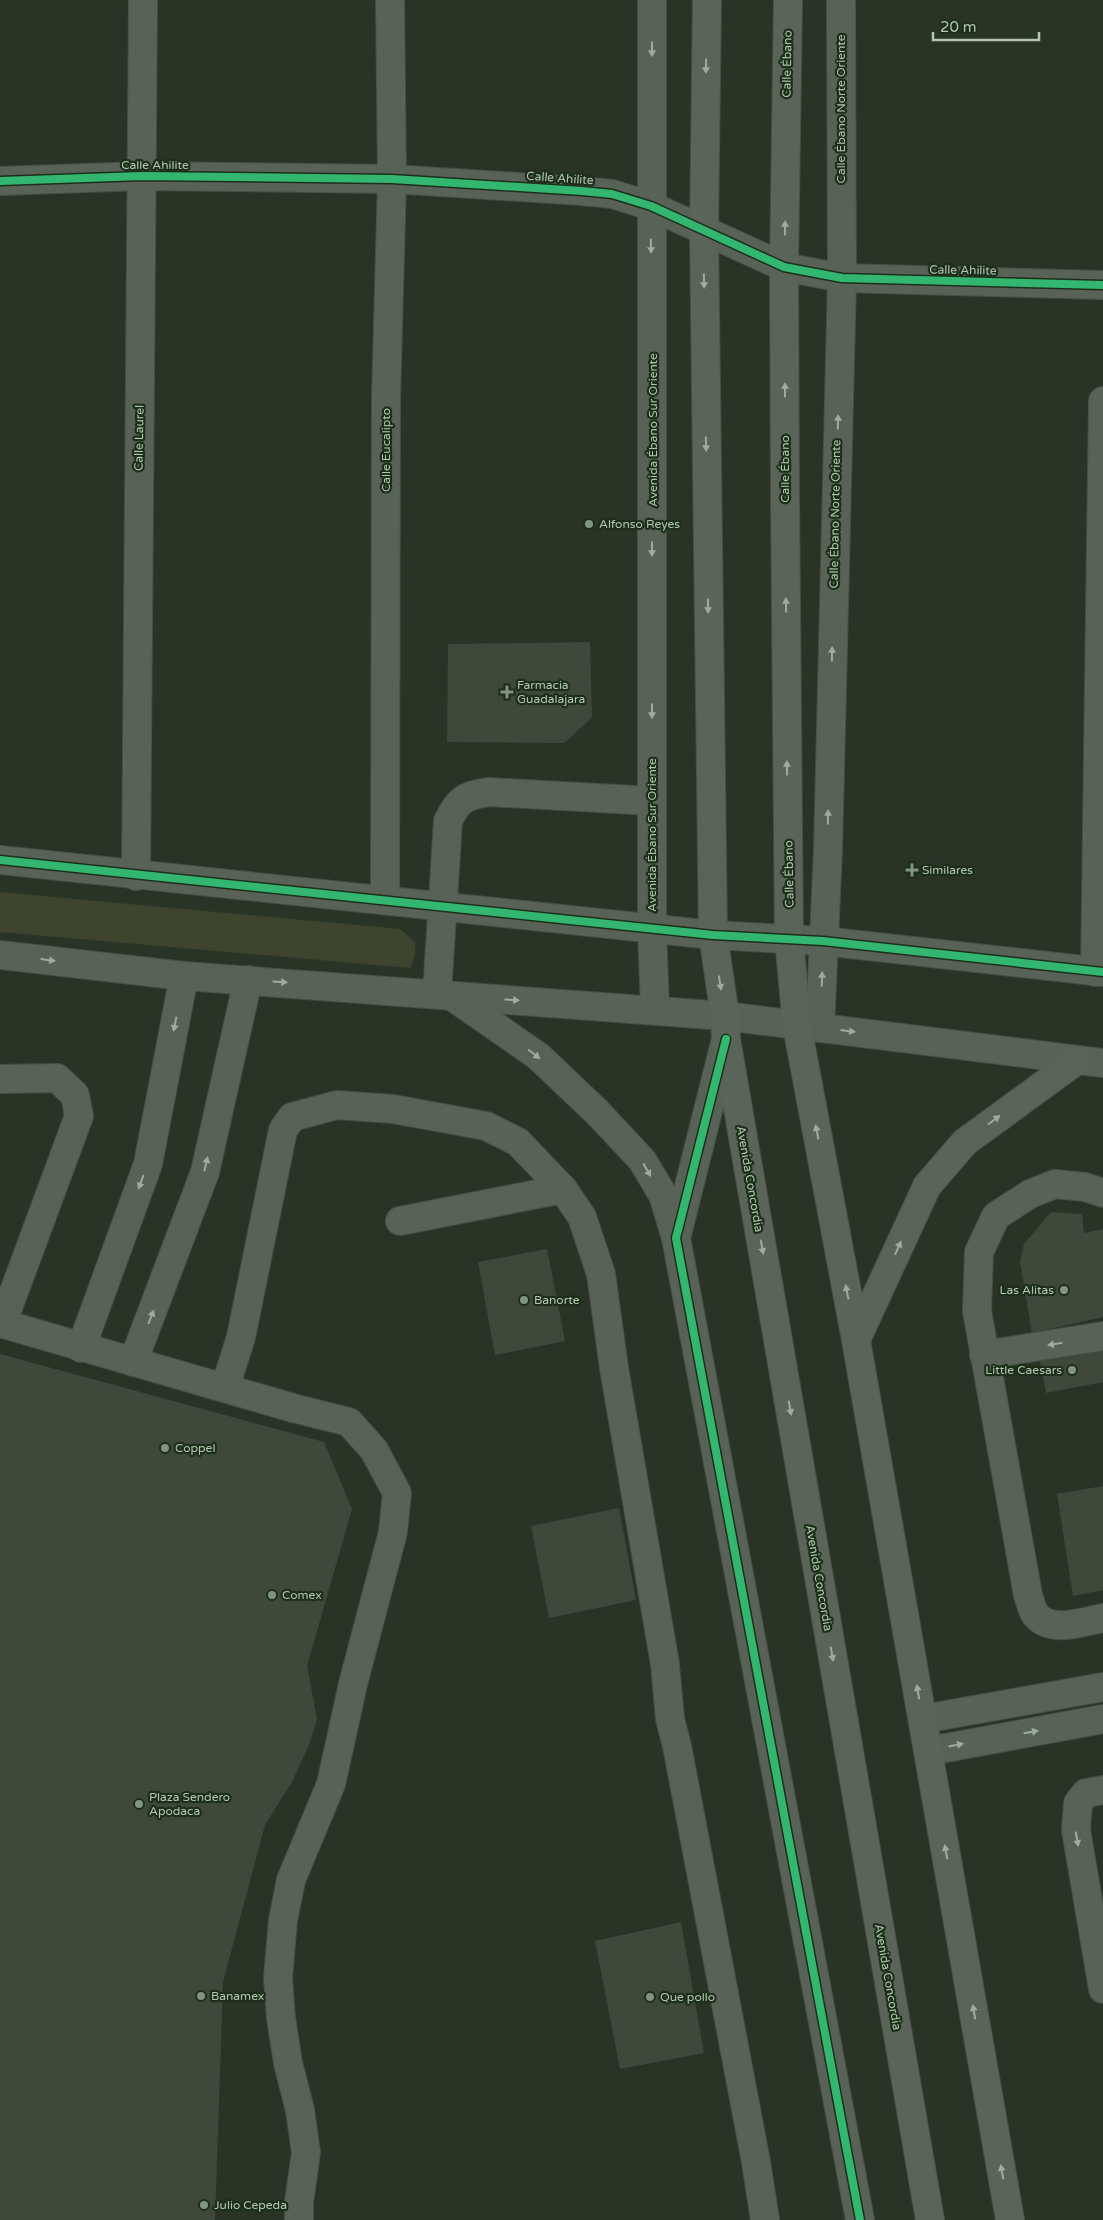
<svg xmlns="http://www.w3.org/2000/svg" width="1103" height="2220" viewBox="0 0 1103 2220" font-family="'Varela Round',sans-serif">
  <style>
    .green { fill: #3e442d }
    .building { fill: #3e493c }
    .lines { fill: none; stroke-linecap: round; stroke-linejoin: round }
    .minor-casing { stroke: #464f45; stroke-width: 30 }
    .major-casing { stroke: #465144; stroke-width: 30 }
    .minor { stroke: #586257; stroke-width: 28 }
    .major { stroke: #5a6459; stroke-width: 28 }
    .cycleway-casing { stroke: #1d2f1a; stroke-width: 11 }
    .cycleway { stroke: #33b770; stroke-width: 8 }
    .oneway { fill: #9cad9a }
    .oneway2 { fill: #9cae9a }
    .poi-dot { fill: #829380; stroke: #1d2f1a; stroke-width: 2 }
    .labels { text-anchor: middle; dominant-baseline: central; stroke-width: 4.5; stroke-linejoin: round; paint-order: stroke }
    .street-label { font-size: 12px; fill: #b2c6b0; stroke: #1d2f1a }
    .poi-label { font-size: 12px; fill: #b2c6b0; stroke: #1d2f1a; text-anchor: start }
  </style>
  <rect width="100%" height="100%" fill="#293427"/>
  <!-- green -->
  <polygon class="green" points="0,892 400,929 415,942 415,955 411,968 0,932"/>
  <!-- building -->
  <g class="building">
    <polygon points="590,642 592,718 564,743 447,742 448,644"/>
    <polygon points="1051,1212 1082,1214 1084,1233 1103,1229 1103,1317 1032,1333 1020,1262 1024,1244"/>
    <polygon points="547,1249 565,1341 495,1355 478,1262"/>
    <polygon points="1103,1345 1103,1382 1046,1393 1039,1357"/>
    <polygon points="0,1354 324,1442 352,1509 307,1666 317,1719 309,1745 292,1782 265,1825 223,1982 215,2220 0,2220"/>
    <polygon points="1103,1486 1103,1590 1073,1596 1057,1494"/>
    <polygon points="619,1508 636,1600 549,1618 531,1526"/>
    <polygon points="681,1922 704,2053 620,2069 595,1941"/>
  </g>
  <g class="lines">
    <defs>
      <g id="minor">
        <polyline points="652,0 652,929 655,1010"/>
        <polyline points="0,181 142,176 392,179 582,191 612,194 651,206 784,267 842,278 1103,285"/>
        <polyline points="0,860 713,935 823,941 1103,972"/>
        <polyline points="136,876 143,0"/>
        <polyline points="385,900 386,400 392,179 390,0"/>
        <polyline points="0,955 184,976 725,1016 1103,1063"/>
        <polyline points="1095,972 1103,401"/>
        <path d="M437,993L448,821C458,800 465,795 489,792L652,801"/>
        <polyline points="453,997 538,1056 597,1112 642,1160 663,1195 676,1238"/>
        <polyline points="820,1028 828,850 842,278 841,0"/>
        <polyline points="726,1039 676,1238 860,2220"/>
        <polyline points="0,1079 57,1078 75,1095 79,1116 2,1324"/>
        <path d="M1103,1193L1085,1187L1055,1184L1030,1194L996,1216L979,1252L977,1311L1028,1595C1030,1601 1032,1609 1035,1614C1050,1634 1082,1622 1103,1618"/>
        <polyline points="400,1221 563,1189"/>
        <polyline points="0,1323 293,1408 349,1422 374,1450 397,1493 393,1532 353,1684 331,1784 291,1880 283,1920 278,1978 281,2018 288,2063 300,2110 306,2153 299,2202 299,2220"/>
        <polyline points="81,1348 148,1164 184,976"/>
        <polyline points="984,1355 1103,1336"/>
        <polyline points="133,1362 205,1172 248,980"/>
        <polyline points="225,1388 241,1337 283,1130 292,1117 337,1105 393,1109 486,1126 518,1142 563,1189 582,1217 601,1274 614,1368 665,1664 670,1719 677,1746 756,2162 765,2220"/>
        <polyline points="923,1719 1103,1687"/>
        <polyline points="929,1751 1103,1719"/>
        <polyline points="1103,1790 1086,1793 1078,1803 1076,1830 1103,1989"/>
      </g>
      <g id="major">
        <polyline points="707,0 704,231 713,935 725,1016 726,1039 930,2220"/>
        <polyline points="788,0 784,267 785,496 789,939 797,1026 856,1340 1010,2220"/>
        <polyline points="856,1340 927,1186 965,1142 1076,1061"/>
      </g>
    </defs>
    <!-- minor casing -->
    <use href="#minor" class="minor-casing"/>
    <!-- major casing -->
    <use href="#major" class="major-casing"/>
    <!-- minor -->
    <use href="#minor" class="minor"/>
    <!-- major -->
    <use href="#major" class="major"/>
    <defs>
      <g id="cycleway">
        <polyline points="0,181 142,176 392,179 582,191 612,194 651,206 784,267 842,278 1103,285"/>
        <polyline points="0,860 713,935 823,941 1103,972"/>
        <polyline points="726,1039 676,1238 860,2220"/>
      </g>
    </defs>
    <!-- cycleway casing -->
    <use href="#cycleway" class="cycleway-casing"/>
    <!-- cycleway -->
    <use href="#cycleway" class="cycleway"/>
  </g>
  <!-- one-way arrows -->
  <defs><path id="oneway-solid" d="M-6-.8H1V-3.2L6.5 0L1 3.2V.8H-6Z" transform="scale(1.25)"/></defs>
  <g class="oneway">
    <use href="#oneway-solid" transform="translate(652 49) rotate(90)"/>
    <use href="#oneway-solid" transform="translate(651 246) rotate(89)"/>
    <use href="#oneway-solid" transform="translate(838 422) rotate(-88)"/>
    <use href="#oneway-solid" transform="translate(652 549) rotate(90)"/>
    <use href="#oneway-solid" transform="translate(832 654) rotate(-89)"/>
    <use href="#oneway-solid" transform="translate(652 711) rotate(90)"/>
    <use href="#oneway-solid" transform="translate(828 817) rotate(-89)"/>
    <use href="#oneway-solid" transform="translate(48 960) rotate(7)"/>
    <use href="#oneway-solid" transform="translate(822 979) rotate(-88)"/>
    <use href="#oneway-solid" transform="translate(280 982) rotate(4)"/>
    <use href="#oneway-solid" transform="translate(512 1000) rotate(4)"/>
    <use href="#oneway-solid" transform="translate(175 1024) rotate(101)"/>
    <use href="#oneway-solid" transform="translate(848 1031) rotate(7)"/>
    <use href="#oneway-solid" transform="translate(534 1054) rotate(37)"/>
    <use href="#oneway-solid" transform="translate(206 1164) rotate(-77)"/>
    <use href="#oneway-solid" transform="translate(647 1170) rotate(60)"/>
    <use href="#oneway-solid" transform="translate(141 1182) rotate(110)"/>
    <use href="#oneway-solid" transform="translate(151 1317) rotate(-69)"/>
    <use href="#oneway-solid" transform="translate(1055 1344) rotate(171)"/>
    <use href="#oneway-solid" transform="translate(1031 1732) rotate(-10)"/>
    <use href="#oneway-solid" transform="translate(956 1745) rotate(-11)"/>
    <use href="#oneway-solid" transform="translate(1077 1839) rotate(80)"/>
  </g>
  <g class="oneway2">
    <use href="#oneway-solid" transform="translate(706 66) rotate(91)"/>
    <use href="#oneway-solid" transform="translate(785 228) rotate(-89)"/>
    <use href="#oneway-solid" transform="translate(704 281) rotate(89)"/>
    <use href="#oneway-solid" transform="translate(785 390) rotate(-90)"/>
    <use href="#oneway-solid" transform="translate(706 444) rotate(89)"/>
    <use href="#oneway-solid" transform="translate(786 605) rotate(-91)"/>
    <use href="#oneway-solid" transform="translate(708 606) rotate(89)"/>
    <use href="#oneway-solid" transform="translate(787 768) rotate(-91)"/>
    <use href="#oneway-solid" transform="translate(720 983) rotate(81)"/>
    <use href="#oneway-solid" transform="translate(994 1120) rotate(-37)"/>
    <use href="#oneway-solid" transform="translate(817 1132) rotate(-101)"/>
    <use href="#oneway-solid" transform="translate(762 1247) rotate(80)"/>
    <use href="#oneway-solid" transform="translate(898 1248) rotate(-66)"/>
    <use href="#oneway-solid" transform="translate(847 1292) rotate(-101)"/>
    <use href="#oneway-solid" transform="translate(790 1408) rotate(80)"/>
    <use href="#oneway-solid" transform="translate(832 1654) rotate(80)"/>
    <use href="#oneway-solid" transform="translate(918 1692) rotate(-100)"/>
    <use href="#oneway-solid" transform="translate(946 1852) rotate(-100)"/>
    <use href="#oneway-solid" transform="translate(974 2012) rotate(-100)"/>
    <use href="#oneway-solid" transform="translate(1002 2172) rotate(-100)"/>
  </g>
  <!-- markers -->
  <g class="poi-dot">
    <circle cx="589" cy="524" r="5"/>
    <path d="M504.5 684.5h5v5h5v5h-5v5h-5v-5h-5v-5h5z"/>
    <path d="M909.5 862.5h5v5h5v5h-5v5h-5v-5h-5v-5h5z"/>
    <circle cx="1064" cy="1290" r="5"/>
    <circle cx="524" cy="1300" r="5"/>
    <circle cx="1072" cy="1370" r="5"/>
    <circle cx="165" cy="1448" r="5"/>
    <circle cx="272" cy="1595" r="5"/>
    <circle cx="139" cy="1804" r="5"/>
    <circle cx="201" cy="1996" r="5"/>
    <circle cx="650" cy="1997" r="5"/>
    <circle cx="204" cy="2205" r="5"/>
  </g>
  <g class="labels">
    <!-- street labels -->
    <g class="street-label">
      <text transform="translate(787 64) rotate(-89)">Calle Ébano</text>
      <text transform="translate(841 109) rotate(-90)">Calle Ébano Norte Oriente</text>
      <text x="155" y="165">Calle Ahilite</text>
      <text transform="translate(560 178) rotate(4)">Calle Ahilite</text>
      <text transform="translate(963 270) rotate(1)">Calle Ahilite</text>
      <text transform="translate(653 430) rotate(-90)">Avenida Ébano Sur Oriente</text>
      <text transform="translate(139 438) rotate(-89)">Calle Laurel</text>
      <text transform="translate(386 450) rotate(-90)">Calle Eucalipto</text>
      <text transform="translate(785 469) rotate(-90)">Calle Ébano</text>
      <text transform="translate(835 514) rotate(-89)">Calle Ébano Norte Oriente</text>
      <text transform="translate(652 835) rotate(-90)">Avenida Ébano Sur Oriente</text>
      <text transform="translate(789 874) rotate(-91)">Calle Ébano</text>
      <text transform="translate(750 1179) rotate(80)">Avenida Concordia</text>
      <text transform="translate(819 1578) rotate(80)">Avenida Concordia</text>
      <text transform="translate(888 1977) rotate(80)">Avenida Concordia</text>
    </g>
    <!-- poi labels -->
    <g class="poi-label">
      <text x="599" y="524">Alfonso Reyes</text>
      <text x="517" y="685">Farmacia<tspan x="517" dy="14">Guadalajara</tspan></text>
      <text x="922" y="870">Similares</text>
      <text x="1054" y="1290" text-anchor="end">Las Alitas</text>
      <text x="534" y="1300">Banorte</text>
      <text x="1062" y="1370" text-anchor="end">Little Caesars</text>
      <text x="175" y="1448">Coppel</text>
      <text x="282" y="1595">Comex</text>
      <text x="149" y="1797">Plaza Sendero<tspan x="149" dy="14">Apodaca</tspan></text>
      <text x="211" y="1996">Banamex</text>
      <text x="660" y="1997">Que pollo</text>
      <text x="214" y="2205">Julio Cepeda</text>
    </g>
  </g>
  <!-- scale -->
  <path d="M933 32v8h106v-8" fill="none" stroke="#b2c6b0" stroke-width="2.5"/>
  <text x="940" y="32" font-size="15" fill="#b2c6b0" stroke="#1d2f1a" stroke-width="4" paint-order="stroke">20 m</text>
</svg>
